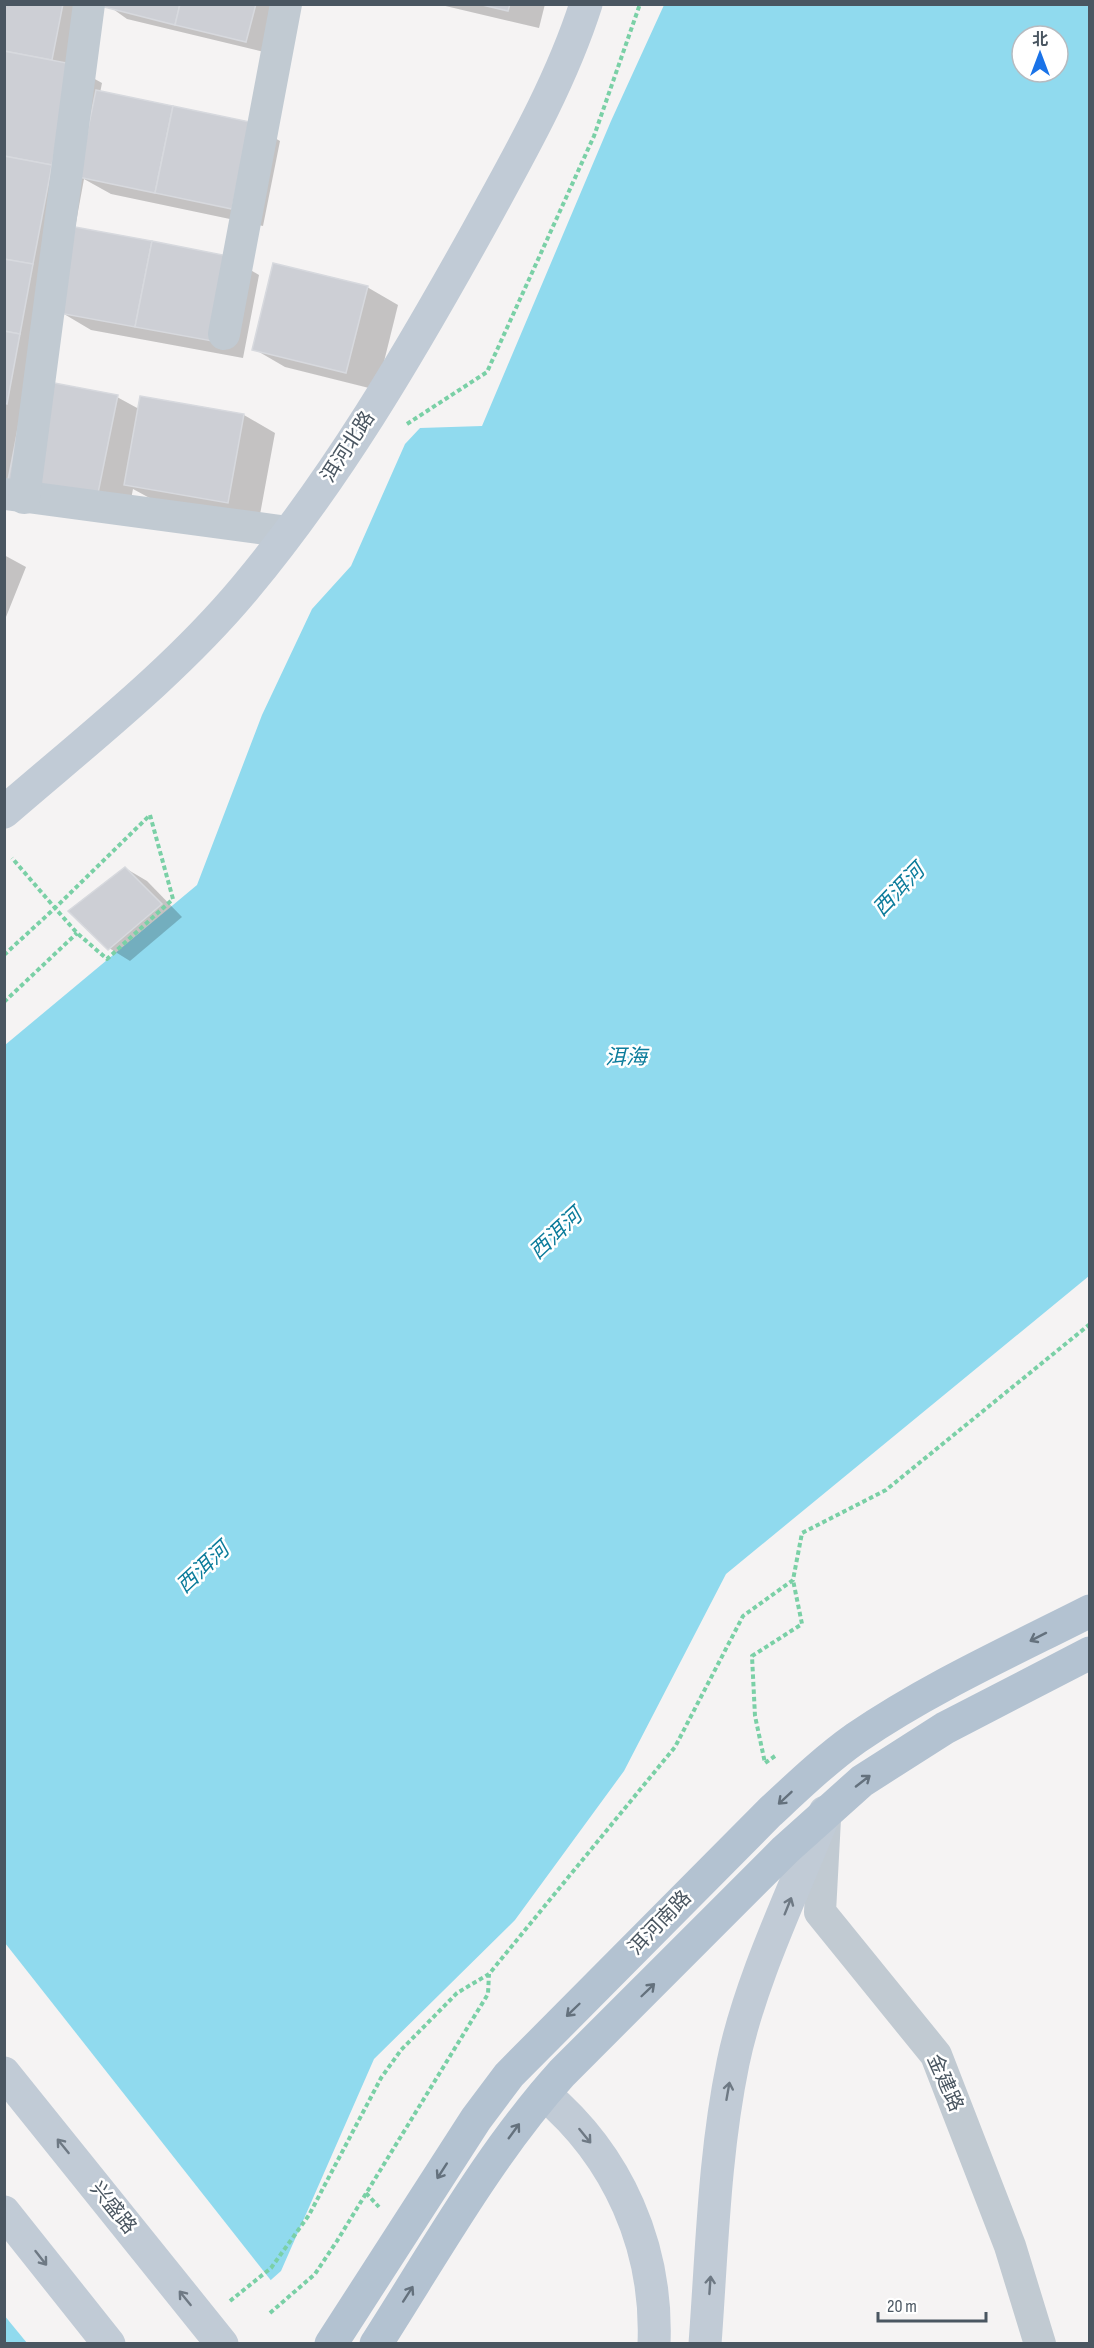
<svg xmlns="http://www.w3.org/2000/svg" width="1094" height="2348" viewBox="0 0 1094 2348" font-family="'Sofia Sans Condensed','Noto Sans SC',sans-serif">
  <style>
    .water { fill: #90daee; fill-rule: evenodd }
    .pier { fill: #f5f3f3 }
    .shadow { fill: #0003 }
    .building { fill: #cdcfd5; stroke: #d7d9de; stroke-width: 1.5 }
    .lines { fill: none; stroke-linecap: round; stroke-linejoin: round }
    .path { stroke: #7ad0a6; stroke-width: 4; stroke-dasharray: 4.5 3; stroke-linecap: butt }
    .street { stroke: #c1cad2; stroke-width: 32 }
    .secondary { stroke: #c1cbd6; stroke-width: 33 }
    .primary { stroke: #b3c2d1; stroke-width: 33 }
    .secondary-bridge { stroke: #c1cbd6; stroke-width: 33 }
    .oneway { stroke: #64717d }
    .oneway2 { stroke: #6e7984 }
    .labels { text-anchor: middle; dominant-baseline: central; stroke-width: 5; stroke-linejoin: round; paint-order: stroke }
    .street-label { font-size: 20px; fill: #4a5661; stroke: #fff }
    .water-label { font-size: 21px; font-style: italic; fill: #0c7c9b; stroke: #fff }
  </style>
  <rect width="100%" height="100%" fill="#f5f3f3"/>
  <!-- water -->
  <path class="water" d="M664,5H1089V1276L726,1574L624,1771L515,1920L374,2059L281,2271L200,2343L5,2344V1045L197,885L262,715L312,609L351,566L405,444L420,428L482,426L611,121ZM1022,36H1058V72H1022Z"/>
  <!-- pier -->
  <polygon class="pier" points="5,1943 273,2283 205,2344 27,2343 4,2315"/>
  <!-- shadow -->
  <g class="shadow">
    <polygon points="4,4 97,4 84,73 102,83 100,93 249,123 280,141 263,226 111,194 84,179 75,228 228,257 259,275 243,358 91,330 59,311 45,383 117,397 139,409 244,415 275,433 259,520 157,502 133,489 128,515 4,484"/>
    <polygon points="106,4 279,4 268,53 127,19"/>
    <polygon points="437,4 545,4 539,28"/>
    <polygon points="367,287 398,305 377,390 285,367 254,349"/>
    <polygon points="4,555 26,567 4,622"/>
    <polygon points="125,868 147,881 182,917 130,961 109,948"/>
  </g>
  <!-- building -->
  <g class="building">
    <polygon points="4,4 63,4 52,60 4,51"/>
    <polygon points="105,4 180,4 175,25 104,7"/>
    <polygon points="180,4 256,4 246,42 175,25"/>
    <polygon points="478,4 510,4 508,11"/>
    <polygon points="4,51 72,64 52,165 4,156"/>
    <polygon points="96,90 173,106 155,193 78,177"/>
    <polygon points="173,106 250,122 232,209 155,193"/>
    <polygon points="4,156 52,165 33,264 4,259"/>
    <polygon points="75,227 152,241 135,327 59,313"/>
    <polygon points="152,241 228,256 212,341 135,327"/>
    <polygon points="4,259 33,264 20,334 4,331"/>
    <polygon points="273,263 368,286 346,373 252,350"/>
    <polygon points="4,331 20,334 7,404 4,403"/>
    <polygon points="28,378 118,395 97,498 8,480"/>
    <polygon points="140,396 244,414 228,503 124,485"/>
    <polygon points="125,867 162,904 108,950 68,911"/>
  </g>
  <g class="lines">
    <!-- path -->
    <g class="path">
      <polyline points="407,424 487,372 594,136 640,4"/>
      <polygon points="150,815 173,899 107,959 77,933 55,908"/>
      <polyline points="4,955 55,908 12,858"/>
      <polyline points="4,1002 77,933"/>
      <polyline points="775,1756 765,1763 755,1716 752,1656 802,1624 793,1580"/>
      <polyline points="366,2193 379,2207"/>
      <polyline points="230,2301 271,2268 309,2215 381,2078 401,2050 457,1993 489,1974 675,1747 743,1616 793,1580 802,1533 886,1490 1090,1324"/>
      <polyline points="270,2313 315,2274 337,2241 488,1994 489,1974"/>
    </g>
    <!-- street -->
    <g class="street">
      <polyline points="224,334 286,4"/>
      <polyline points="5,494 288,532"/>
      <polyline points="24,498 89,4"/>
      <polyline points="825,1819 820,1912 936,2055 1010,2246 1040,2344"/>
    </g>
    <!-- secondary -->
    <g class="secondary">
      <path d="M4,812C86,741 175,672 245,588C336,479 408,356 477,232C517,159 560,85 586,4"/>
      <path d="M544,2094C618,2156 658,2247 654,2344"/>
      <polyline points="4,2212 109,2344"/>
      <path d="M705,2344C712,2250 714,2155 733,2063C750,1980 794,1891 825,1812"/>
    </g>
    <!-- primary -->
    <g class="primary">
      <path d="M331,2344L476,2119L509,2075L769,1813C797,1787 825,1760 856,1738C929,1688 1011,1651 1090,1611"/>
      <path d="M376,2344C435,2252 489,2154 562,2073L785,1850L862,1781L945,1728L1090,1653"/>
    </g>
    <!-- secondary-bridge -->
    <polyline class="secondary-bridge" points="4,2073 222,2344"/>
  </g>
  <!-- one-way arrows -->
  <defs><path id="oneway-shaft" d="M-6 0H5M1.5-3L5.5 0L1.5 3" fill="none" stroke-width="1.6" stroke-linecap="round" stroke-linejoin="round" transform="scale(1.5)"/></defs>
  <g class="oneway">
    <use href="#oneway-shaft" transform="translate(1038 1637) rotate(153)"/>
    <use href="#oneway-shaft" transform="translate(863 1781) rotate(-38)"/>
    <use href="#oneway-shaft" transform="translate(785 1798) rotate(137)"/>
    <use href="#oneway-shaft" transform="translate(648 1990) rotate(-44)"/>
    <use href="#oneway-shaft" transform="translate(573 2010) rotate(136)"/>
    <use href="#oneway-shaft" transform="translate(514 2131) rotate(-54)"/>
    <use href="#oneway-shaft" transform="translate(442 2171) rotate(123)"/>
    <use href="#oneway-shaft" transform="translate(408 2294) rotate(-57)"/>
  </g>
  <g class="oneway2">
    <use href="#oneway-shaft" transform="translate(788 1906) rotate(-68)"/>
    <use href="#oneway-shaft" transform="translate(728 2091) rotate(-80)"/>
    <use href="#oneway-shaft" transform="translate(585 2136) rotate(51)"/>
    <use href="#oneway-shaft" transform="translate(63 2146) rotate(-129)"/>
    <use href="#oneway-shaft" transform="translate(41 2258) rotate(52)"/>
    <use href="#oneway-shaft" transform="translate(710 2285) rotate(-86)"/>
    <use href="#oneway-shaft" transform="translate(185 2298) rotate(-129)"/>
  </g>
  <g class="labels">
    <!-- street labels -->
    <g class="street-label">
      <text transform="translate(348 447) rotate(-57)">洱河北路</text>
      <text transform="translate(660 1923) rotate(-46)">洱河南路</text>
      <text transform="translate(945 2083) rotate(66)">金建路</text>
      <text transform="translate(113 2208) rotate(51)">兴盛路</text>
    </g>
    <!-- water labels -->
    <g class="water-label">
      <text transform="translate(899 890) rotate(-46)">西洱河</text>
      <text x="626" y="1057">洱海</text>
      <text transform="translate(556 1234) rotate(-43)">西洱河</text>
      <text transform="translate(203 1568) rotate(-43)">西洱河</text>
    </g>
  </g>
  <!-- border -->
  <rect width="1094" height="2348" fill="none" stroke="#4a5661" stroke-width="12"/>
  <!-- north arrow -->
  <g transform="translate(1040 54)"><circle r="28" fill="#ffffff" stroke="#b7bbc0" stroke-width="1.5"/>
  <path d="M0-4.5L10 22L0 15L-10 22Z" fill="#1a73e8"/>
  <text y="-9" font-size="16" font-weight="bold" text-anchor="middle" fill="#4a5661">北</text>
  </g>
  <!-- scale -->
  <path d="M878 2312v9h108v-9" fill="none" stroke="#4a5661" stroke-width="3"/>
  <text x="887" y="2312" font-size="18" fill="#4a5661" stroke="#ffffff" stroke-width="4.5" paint-order="stroke">20 m</text>
</svg>
